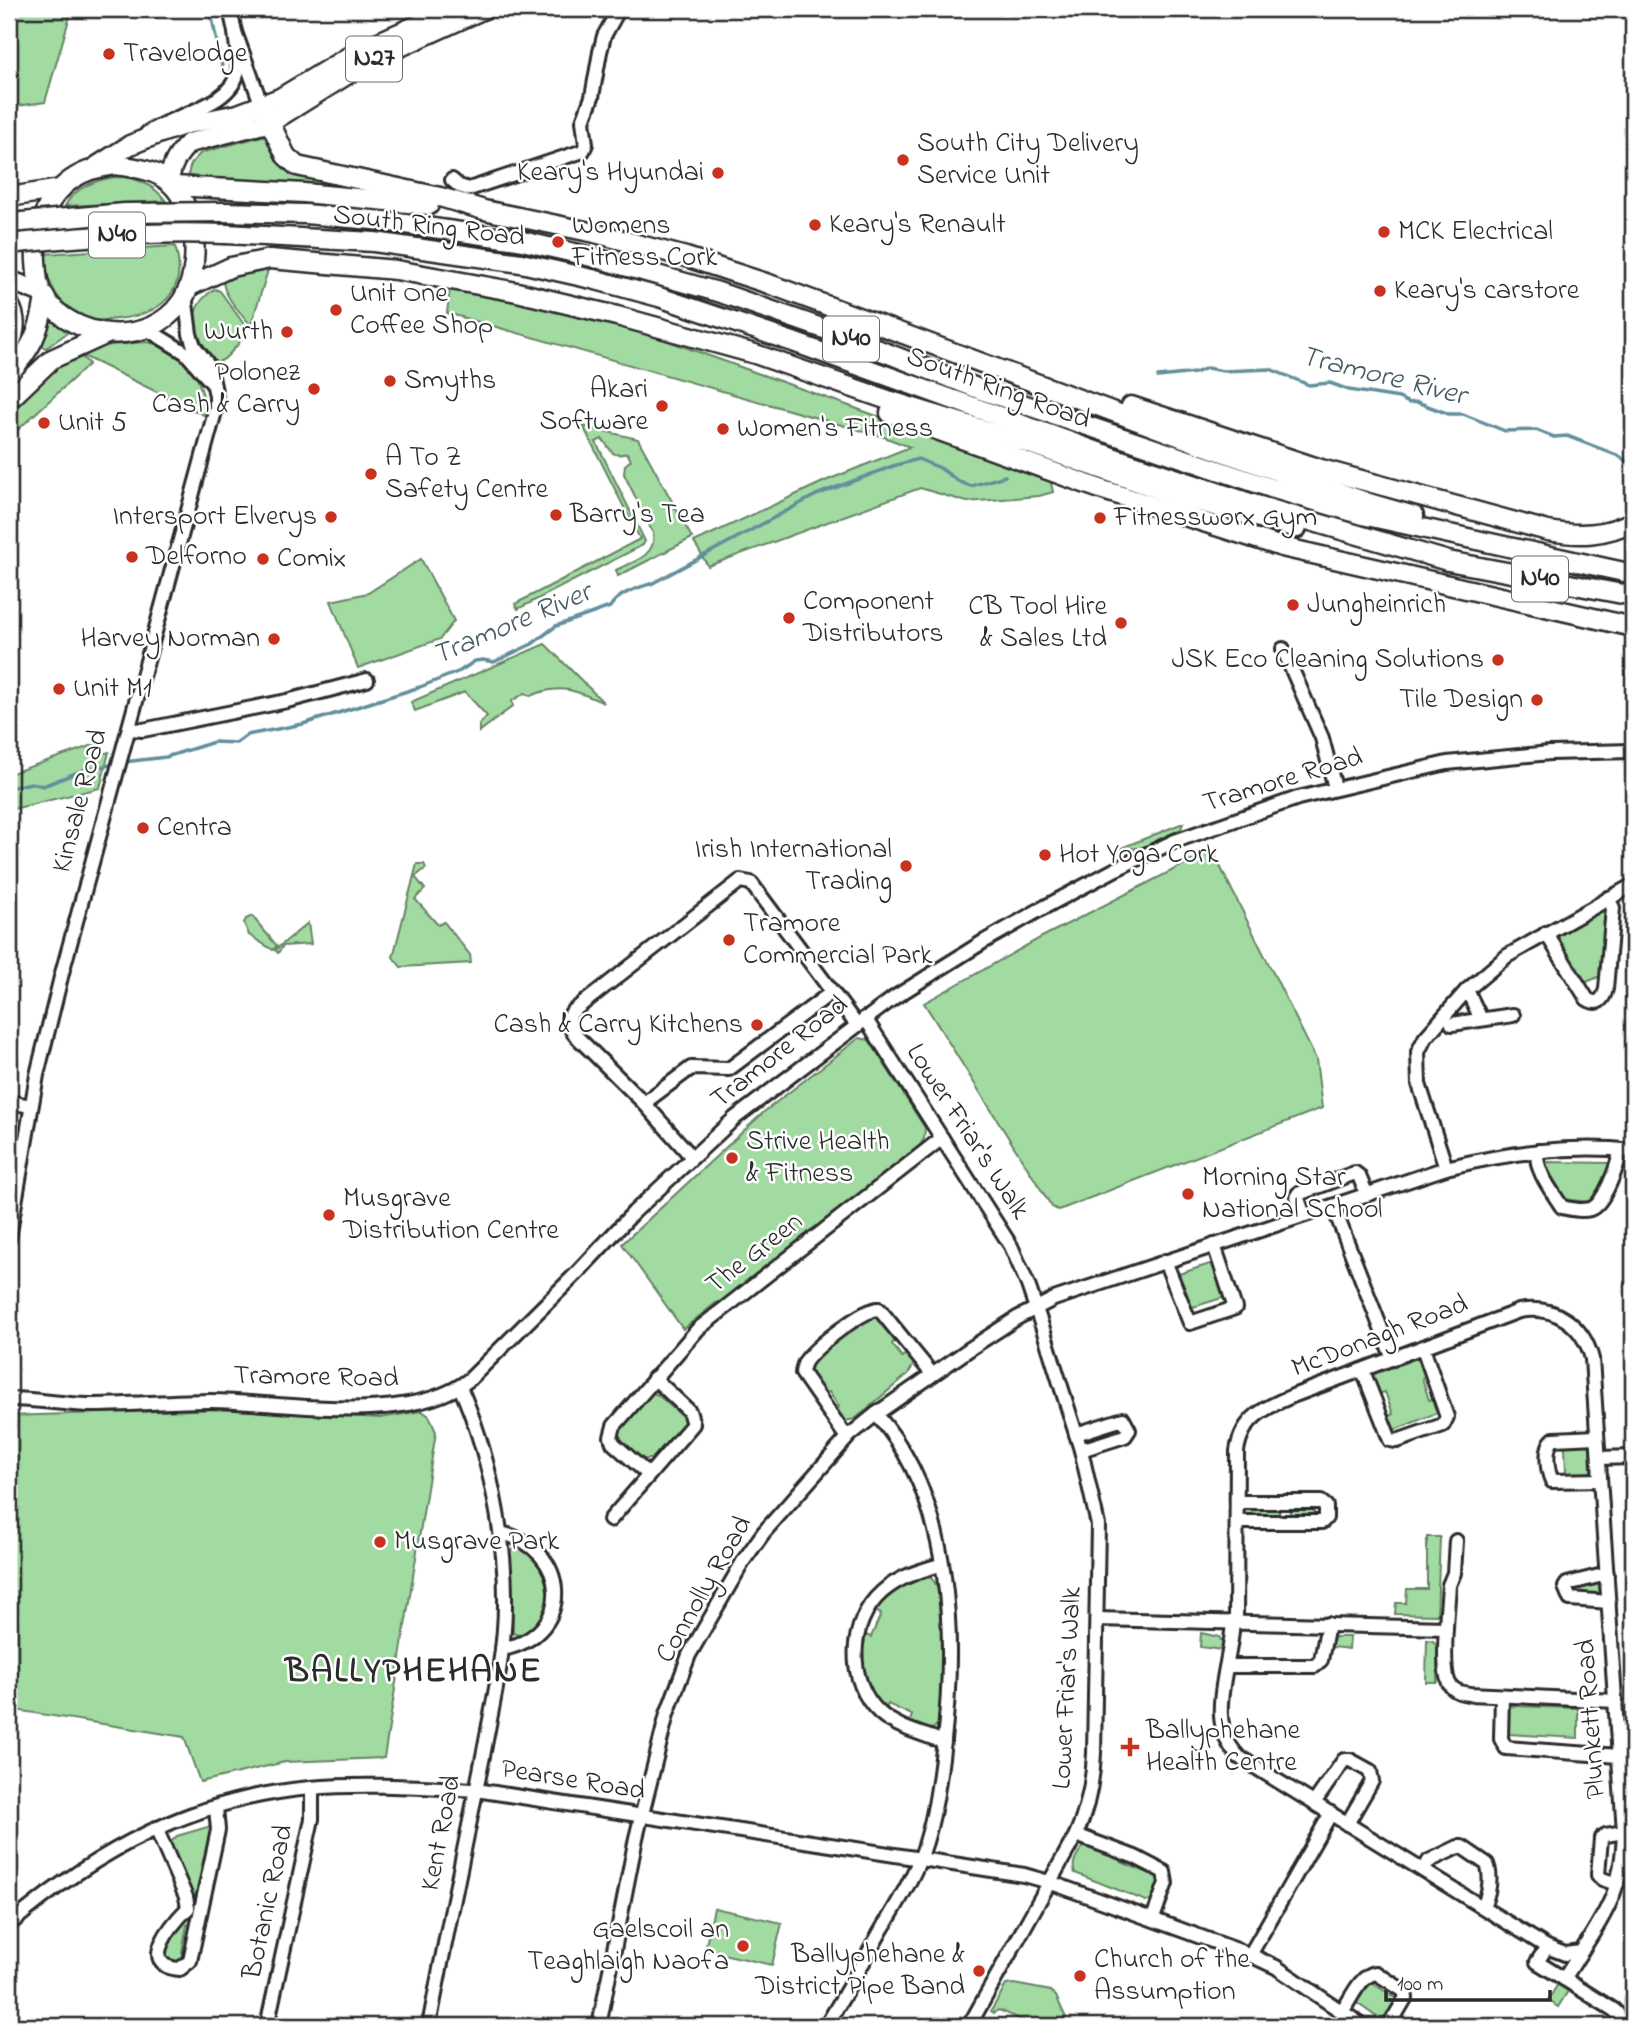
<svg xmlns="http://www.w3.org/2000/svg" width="1642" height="2035" viewBox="0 0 1642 2035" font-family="'Indie Flower',sans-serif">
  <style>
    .green { fill: #a1dba1; stroke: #668366; stroke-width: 2 }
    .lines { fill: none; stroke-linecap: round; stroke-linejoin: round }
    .stream { stroke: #628f9c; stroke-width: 3.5 }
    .minor-casing { stroke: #2b2b2b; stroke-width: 18 }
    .highway-casing { stroke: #2b2b2b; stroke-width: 23 }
    .minor { stroke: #fff; stroke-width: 12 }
    .highway { stroke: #fff; stroke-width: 18 }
    .highway-bridge-casing { stroke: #2b2b2b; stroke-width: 23; stroke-linecap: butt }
    .highway-bridge { stroke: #fff; stroke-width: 18 }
    .poi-dot { fill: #c8321e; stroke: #fff; stroke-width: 2.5 }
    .labels { text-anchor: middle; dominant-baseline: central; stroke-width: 5; stroke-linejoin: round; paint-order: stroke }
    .shield { fill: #fff; stroke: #6b6b6b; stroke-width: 2 }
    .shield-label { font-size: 26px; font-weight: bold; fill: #2b2b2b }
    .poi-label { font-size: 28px; fill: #2b2b2b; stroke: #fff; text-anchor: start }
    .street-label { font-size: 28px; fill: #2b2b2b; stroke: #fff }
    .water-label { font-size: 30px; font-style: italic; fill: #475d63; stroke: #fff }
    .district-label { font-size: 35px; font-weight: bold; letter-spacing: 2px; fill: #2b2b2b; stroke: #fff }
  </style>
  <rect width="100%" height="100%" fill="#fff"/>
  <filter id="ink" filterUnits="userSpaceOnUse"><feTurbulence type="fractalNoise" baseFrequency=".0143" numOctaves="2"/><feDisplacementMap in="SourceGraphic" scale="14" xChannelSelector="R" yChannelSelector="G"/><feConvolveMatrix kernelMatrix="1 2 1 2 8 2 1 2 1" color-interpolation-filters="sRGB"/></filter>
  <g filter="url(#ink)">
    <!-- green -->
    <g class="green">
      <polygon points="9,9 72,9 45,102 9,107"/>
      <path d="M266,135L270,148L283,165L373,192L190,181C186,169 192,161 201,153Z"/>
      <path d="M115,177C136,177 153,184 166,201L65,206C74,188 96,180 115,177Z"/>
      <path d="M175,246C188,288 165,312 125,318C113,319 99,322 87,319C60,312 45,279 44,254Z"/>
      <path d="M268,270L251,325C241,313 225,298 223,282L244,273Z"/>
      <polygon points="450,287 577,315 654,336 1050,478 1053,492 1039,496 967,502 920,488 708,566 694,542 825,481 910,447 884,437 447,313"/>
      <path d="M215,289L220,291L246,327C244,337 240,343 233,350C229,354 225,360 220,361C203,368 191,326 195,314C198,303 206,294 215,289Z"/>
      <polygon points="49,318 67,329 67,333 46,348 41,346"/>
      <path d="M146,342C187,348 203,377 206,416L79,354L89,364L9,438V413C26,395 57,360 80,351C100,344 125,344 146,342Z"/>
      <path d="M583,426L638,439L692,538L618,576L616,570C633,562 657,556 653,533L624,474L625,465L631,460L627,453C609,458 613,450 602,439L596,442L645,541L643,545L518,609L515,604L640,539Z"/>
      <polygon points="421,559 454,621 440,639 358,668 331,601 368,593"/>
      <path d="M545,644L604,703C575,690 560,683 530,696L525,693L512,701L513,706L479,732V725L487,716L465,692L415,711L411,702Z"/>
      <polygon points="99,743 101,754 109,752 100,788 9,810 9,774"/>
      <polygon points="1183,823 1181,829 1141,848 1119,849"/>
      <polygon points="1212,850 1316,1059 1322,1108 1064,1208 1058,1210 1052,1207 924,1003 1042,937"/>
      <polygon points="417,864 424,864 426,868 415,877 425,889 415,899 438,925 444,922 470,955 471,963 401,967 393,957"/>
      <polygon points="1602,911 1607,915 1603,975 1582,984 1556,942 1557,937"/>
      <polygon points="252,916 277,946 273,950 249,935 244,923 246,919"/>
      <polygon points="308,923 311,944 283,946 278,953 275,950"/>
      <polygon points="859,1038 869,1040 925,1128 924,1139 916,1151 719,1305 717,1302 683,1329 622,1244 765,1111"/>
      <polygon points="1543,1162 1613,1163 1614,1163 1594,1201 1590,1202 1562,1199 1547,1175"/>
      <polygon points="1216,1262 1228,1296 1190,1308 1179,1274"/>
      <path d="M880,1315L898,1337L892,1344L902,1357L910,1351L914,1364L908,1374L855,1419L845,1421L834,1411L839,1407L829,1392L823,1396C816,1385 806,1375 811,1362L870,1316Z"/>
      <polygon points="1414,1357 1421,1357 1429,1374 1422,1378 1429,1400 1438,1397 1439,1412 1397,1429 1391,1429 1385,1418 1393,1414 1385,1392 1375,1395 1370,1378 1375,1371"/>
      <path d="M651,1392L658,1395L684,1418V1426L652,1459H643C633,1451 618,1444 620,1430Z"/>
      <polygon points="223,1409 380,1418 422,1411 429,1416 436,1432 384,1758 285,1762 200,1782 184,1737 9,1709 9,1416"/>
      <polygon points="1587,1443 1590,1446 1591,1473 1587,1476 1558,1476 1557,1473 1566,1473 1565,1448 1557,1448 1558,1445"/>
      <polygon points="1279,1504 1280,1520 1244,1516 1245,1507"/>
      <polygon points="1290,1505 1311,1505 1314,1508 1314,1515 1311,1520 1290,1520"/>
      <polygon points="1427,1537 1440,1537 1437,1615 1395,1614 1396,1603 1406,1603 1407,1589 1427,1589"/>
      <path d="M518,1547C546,1551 557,1595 545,1618C541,1625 529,1632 523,1637L513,1633L510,1551Z"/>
      <path d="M923,1577L931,1578C948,1590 945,1694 941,1717C940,1723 936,1726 931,1730L909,1724L912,1715L888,1704L885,1712C863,1690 860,1664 863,1634L871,1637L881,1614L873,1610L891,1592Z"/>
      <polygon points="1598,1582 1600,1595 1576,1598 1570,1588"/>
      <polygon points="1201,1633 1219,1637 1223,1643 1222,1650 1200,1647"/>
      <polygon points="1335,1637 1350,1637 1349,1649 1331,1647"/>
      <polygon points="1427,1640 1433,1641 1437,1645 1437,1682 1426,1682"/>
      <polygon points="1510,1706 1578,1708 1578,1738 1508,1734 1505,1729 1507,1707"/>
      <polygon points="211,1826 215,1829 196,1906 193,1905 168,1845 177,1836"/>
      <path d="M1088,1844L1119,1855L1121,1862L1158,1877L1161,1881L1154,1900L1146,1901L1075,1873C1070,1863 1079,1849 1088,1844Z"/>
      <polygon points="714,1908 782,1923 772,1965 705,1950"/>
      <polygon points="189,1913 195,1916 195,1924 187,1925 182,1952 188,1952 184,1963 171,1964 163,1953 163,1948"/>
      <polygon points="1372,1983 1399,2000 1387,2021 1381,2020 1357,2003 1358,1996 1368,1984"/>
      <path d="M1014,1984L1051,1991L1056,1996L1066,2018C1054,2023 1037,2024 1025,2021C1018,2020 1007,2012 998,2010L994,2013L991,2011L1006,1985Z"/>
      <polygon points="1558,1984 1568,1991 1558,2007 1548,2000"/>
    </g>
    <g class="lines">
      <!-- stream -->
      <g class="stream">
        <polyline points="210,9 223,71"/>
        <polyline points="1158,377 1195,373 1207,368 1223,371 1270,369 1309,385 1330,383 1349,390 1399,398 1409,403 1417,402 1449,414 1463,414 1505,431 1536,430 1554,437 1567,436 1619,456 1633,467"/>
        <path d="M124,762L166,757L214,742L236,743L247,735L303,724L420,687L460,671L475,661L483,660L494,662L532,644L556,626L610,607C618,593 638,588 653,583L816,495L893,466L918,459L940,468L958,481L971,486L1005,476"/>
        <polyline points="9,788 31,783 43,786 86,769 117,764"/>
      </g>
      <defs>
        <g id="minor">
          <polyline points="230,9 235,32 262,106"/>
          <path d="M147,133C174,114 233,106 238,70C239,58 236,43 235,32"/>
          <polyline points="452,180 459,186 469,189 583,151 586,144 583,121 592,97 600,52 604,36 619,9"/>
          <polyline points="145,328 186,353 212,383"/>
          <polyline points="1283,649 1322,738 1335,788"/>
          <polyline points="129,729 143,730 287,701 367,680"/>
          <path d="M1546,933L1587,999C1598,1006 1603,1000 1606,989L1613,908L1608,898"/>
          <polyline points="1467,990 1481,1019"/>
          <path d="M865,1018L1011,1246L1028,1285L1043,1329L1081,1450L1098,1525L1094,1753C1093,1783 1088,1808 1076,1835L969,2026"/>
          <polyline points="1452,1024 1513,1015"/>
          <polyline points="9,1102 31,1106"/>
          <path d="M644,1103L576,1036C570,1029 566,1021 572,1012L740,881L751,883L856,1024"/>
          <path d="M1538,1151C1533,1168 1553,1193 1562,1207C1570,1209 1583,1211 1590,1209C1604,1205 1619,1163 1620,1150"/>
          <polyline points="691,1156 644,1103 691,1068 729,1069 832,992"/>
          <polyline points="1446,1168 1419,1084 1418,1052 1425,1038 1467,990 1507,956 1633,885"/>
          <polyline points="1333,1206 1393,1359"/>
          <polyline points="1304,1215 1297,1196 1298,1194 1355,1173 1359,1176 1367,1195"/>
          <polyline points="9,1238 37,1075 62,973 216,408 216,396 210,367 194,346 190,334 185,295"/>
          <polyline points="1165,1261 1190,1323 1235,1308 1214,1245"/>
          <polyline points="1363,1371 1390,1440 1397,1441 1443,1425 1447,1417 1423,1348"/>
          <path d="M9,1399C35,1399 62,1404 88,1405C129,1405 170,1401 211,1401C285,1402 410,1427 470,1379L576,1274L634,1212L735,1118L895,997L983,942L1041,909L1116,869L1175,841L1298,798L1447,763L1550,753L1633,751"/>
          <polyline points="1076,1434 1123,1419 1129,1430 1125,1436 1081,1450"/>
          <path d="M850,1435L843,1432L802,1373C803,1368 803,1366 805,1362C814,1348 864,1308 879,1309L932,1374"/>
          <path d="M1597,1437L1554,1439C1544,1447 1547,1470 1552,1481L1600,1480"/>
          <polyline points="1599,1458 1633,1457"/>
          <polyline points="649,1475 613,1443 611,1437 614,1426 698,1329 942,1138"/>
          <polyline points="1237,1502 1321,1502 1326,1506 1326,1518 1322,1522 1237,1522"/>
          <polyline points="610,1520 693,1424 689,1411 654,1378"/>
          <path d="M501,1533C570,1548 576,1635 502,1649"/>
          <path d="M1456,1541L1454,1573L1449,1585C1448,1605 1440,1670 1450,1685C1455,1692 1462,1693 1470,1694L1616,1701"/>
          <path d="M940,1565C919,1571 899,1577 882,1592C848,1622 846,1682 880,1713C897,1728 923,1734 944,1742"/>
          <polyline points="1607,1574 1567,1584 1565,1587 1570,1599 1609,1602"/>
          <polyline points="1097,1619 1446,1628"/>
          <path d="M1233,1621C1231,1668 1203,1721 1239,1757L1547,1947L1565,1954L1581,1952C1610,1907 1622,1887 1624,1832L1592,1359C1583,1324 1555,1305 1519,1311L1295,1395C1266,1407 1242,1417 1237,1451L1236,1621"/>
          <polyline points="1228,1666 1315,1666 1321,1660 1328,1624"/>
          <polyline points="1502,1696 1501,1739 1506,1748 1619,1756"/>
          <polyline points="1314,1803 1344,1760 1350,1760 1370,1771 1372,1781 1347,1824"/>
          <polyline points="156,1828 186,1897 188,1908"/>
          <polyline points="1076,1835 1135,1857 1164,1872 1166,1883 1153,1918"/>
          <path d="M1424,1870L1429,1861L1458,1847H1462L1487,1864C1492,1877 1489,1894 1483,1906"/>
          <polyline points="1617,1884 1602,1879 1598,1875 1601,1838 1606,1835 1624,1832"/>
          <path d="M188,1908C174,1922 135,1966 180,1969L190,1961L218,1830L216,1808"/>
          <path d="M9,1925C98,1849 193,1799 310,1788C365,1783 421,1787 476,1790L1024,1875L1049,1882L1248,1954L1276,1967L1363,2026"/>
          <polyline points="1547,1947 1537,1962 1614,2010 1623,2019 1623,2026"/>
          <polyline points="1250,1955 1331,1813"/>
          <polyline points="1564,1979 1581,1952"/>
          <path d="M1342,2012C1351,1999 1360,1975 1376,1973L1404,1991L1406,1997L1389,2026"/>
          <polyline points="267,2026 312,1819 312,1788"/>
          <path d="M429,2026C446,1934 466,1843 484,1751C493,1702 505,1653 505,1604C506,1536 488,1449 460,1387"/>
          <path d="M599,2026L636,1838L667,1714L689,1655L744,1560L764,1532L850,1435L876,1414L971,1348L1017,1318L1054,1299L1446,1168C1508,1153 1570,1144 1633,1151"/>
          <path d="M826,2026C845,1994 864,1961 882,1929C897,1905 912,1880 922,1854C934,1821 939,1784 943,1749C956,1640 954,1501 876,1414"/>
        </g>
        <g id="highway">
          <polyline points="262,106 286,156 297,166 440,197 484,210 595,233 686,257 769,284 1200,444 1372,504 1414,516"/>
          <path d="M114,165C134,167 159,170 173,186C198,213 202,272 181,302C149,348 74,341 44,297C37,286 37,273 36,261C34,223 51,185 88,171C96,168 106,167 114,165Z"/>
          <polyline points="97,166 130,145 158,134 187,124 238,114 280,98 358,51 454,9"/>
          <path d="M169,182C171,165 177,155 189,143L271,122L369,61L484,9"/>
          <polyline points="174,186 304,193 429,205"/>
          <polyline points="9,197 61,189"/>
          <polyline points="223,212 305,214 384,221 518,240 596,258 718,292 833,332 984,391 1271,488 1367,516 1633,574"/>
          <polyline points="226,234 374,242 521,263 592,279 659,297 793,342 1115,458 1256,505 1448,561 1633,596"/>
          <polyline points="9,280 42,293"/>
          <polyline points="190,286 231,267 270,259 396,270 517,292 617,316 755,354 888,400 1033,445 1181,497 1297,528"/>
          <path d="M9,304C17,318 16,332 9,346"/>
          <path d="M9,373C32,349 40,331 45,297"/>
          <polyline points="9,400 52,359 107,334"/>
          <path d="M1131,406L1321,469L1548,531C1578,536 1606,536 1633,521"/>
          <polyline points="890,413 1103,490 1282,547 1633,627"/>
        </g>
      </defs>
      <!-- minor casing -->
      <use href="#minor" class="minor-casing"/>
      <!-- highway casing -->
      <use href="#highway" class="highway-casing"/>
      <!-- minor -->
      <use href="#minor" class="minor"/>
      <!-- highway -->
      <use href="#highway" class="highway"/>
      <defs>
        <g id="highway-bridge">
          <polyline points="10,223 125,213 223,212"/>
          <path d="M9,244C81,236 154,231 226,234"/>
        </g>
      </defs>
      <!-- highway-bridge casing -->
      <use href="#highway-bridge" class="highway-bridge-casing"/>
      <!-- highway-bridge -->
      <use href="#highway-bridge" class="highway-bridge"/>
    </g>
  </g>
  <!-- markers -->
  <g class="poi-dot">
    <circle cx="109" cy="54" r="7"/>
    <circle cx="903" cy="160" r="7"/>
    <circle cx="718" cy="173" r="7"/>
    <circle cx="815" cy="225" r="7"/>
    <circle cx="1384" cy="232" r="7"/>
    <circle cx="558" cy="242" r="7"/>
    <circle cx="1380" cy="291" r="7"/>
    <circle cx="336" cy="310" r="7"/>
    <circle cx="287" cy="332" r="7"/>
    <circle cx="390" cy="381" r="7"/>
    <circle cx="314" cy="389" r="7"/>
    <circle cx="662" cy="406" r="7"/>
    <circle cx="44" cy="423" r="7"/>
    <circle cx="723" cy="429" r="7"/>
    <circle cx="371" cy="474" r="7"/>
    <circle cx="556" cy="515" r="7"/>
    <circle cx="331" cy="517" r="7"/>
    <circle cx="1100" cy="518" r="7"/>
    <circle cx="132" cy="557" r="7"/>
    <circle cx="263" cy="559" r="7"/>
    <circle cx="1293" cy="605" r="7"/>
    <circle cx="789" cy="618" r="7"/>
    <circle cx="1121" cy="623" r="7"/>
    <circle cx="274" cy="639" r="7"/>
    <circle cx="1498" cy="660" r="7"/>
    <circle cx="59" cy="689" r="7"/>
    <circle cx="1537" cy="700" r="7"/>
    <circle cx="143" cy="828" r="7"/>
    <circle cx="1045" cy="855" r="7"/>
    <circle cx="906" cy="866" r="7"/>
    <circle cx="729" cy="940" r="7"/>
    <circle cx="757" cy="1025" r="7"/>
    <circle cx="732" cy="1158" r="7"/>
    <circle cx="1188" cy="1194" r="7"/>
    <circle cx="329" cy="1215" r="7"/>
    <circle cx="380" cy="1542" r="7"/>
    <path d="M1126.5 1736.5h7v7h7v7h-7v7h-7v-7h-7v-7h7z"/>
    <circle cx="743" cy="1946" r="7"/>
    <circle cx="979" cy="1971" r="7"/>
    <circle cx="1080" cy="1976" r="7"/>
  </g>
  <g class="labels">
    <!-- shield labels -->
    <g class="shield">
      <rect x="346" y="36.5" width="56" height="45" rx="5"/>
      <rect x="89" y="212.5" width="56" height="45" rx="5"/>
      <rect x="823" y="316.5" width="56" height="45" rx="5"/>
      <rect x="1512" y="556.5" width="56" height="45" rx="5"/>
    </g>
    <g class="shield-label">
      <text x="374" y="59">N27</text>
      <text x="117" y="235">N40</text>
      <text x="851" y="339">N40</text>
      <text x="1540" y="579">N40</text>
    </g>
    <!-- poi labels -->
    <g class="poi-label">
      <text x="123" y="54">Travelodge</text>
      <text x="917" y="144">South City Delivery<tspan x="917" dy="32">Service Unit</tspan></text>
      <text x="704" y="173" text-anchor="end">Keary's Hyundai</text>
      <text x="829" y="225">Keary's Renault</text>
      <text x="572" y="226">Womens<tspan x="572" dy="32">Fitness Cork</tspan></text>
      <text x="1398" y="232">MCK Electrical</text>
      <text x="1394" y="291">Keary's carstore</text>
      <text x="350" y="294">Unit One<tspan x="350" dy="32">Coffee Shop</tspan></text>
      <text x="273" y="332" text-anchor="end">Wurth</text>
      <text x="300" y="373" text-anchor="end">Polonez<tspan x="300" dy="32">Cash &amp; Carry</tspan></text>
      <text x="404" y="381">Smyths</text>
      <text x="648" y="390" text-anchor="end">Akari<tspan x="648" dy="32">Software</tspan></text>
      <text x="58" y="423">Unit 5</text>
      <text x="737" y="429">Women's Fitness</text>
      <text x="385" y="458">A To Z<tspan x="385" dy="32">Safety Centre</tspan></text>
      <text x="570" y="515">Barry's Tea</text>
      <text x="317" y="517" text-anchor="end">Intersport Elverys</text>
      <text x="1114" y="518">Fitnessworx Gym</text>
      <text x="146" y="557">Delforno</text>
      <text x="277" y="559">Comix</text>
      <text x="803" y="602">Component<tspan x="803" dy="32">Distributors</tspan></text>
      <text x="1307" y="605">Jungheinrich</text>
      <text x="1107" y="607" text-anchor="end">CB Tool Hire<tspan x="1107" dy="32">&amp; Sales Ltd</tspan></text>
      <text x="260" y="639" text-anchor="end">Harvey Norman</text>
      <text x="1484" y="660" text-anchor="end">JSK Eco Cleaning Solutions</text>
      <text x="73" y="689">Unit M1</text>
      <text x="1523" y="700" text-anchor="end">Tile Design</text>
      <text x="157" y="828">Centra</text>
      <text x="892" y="850" text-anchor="end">Irish International<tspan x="892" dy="32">Trading</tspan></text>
      <text x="1059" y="855">Hot Yoga Cork</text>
      <text x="743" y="924">Tramore<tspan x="743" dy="32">Commercial Park</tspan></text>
      <text x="743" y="1025" text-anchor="end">Cash &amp; Carry Kitchens</text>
      <text x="746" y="1142">Strive Health<tspan x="746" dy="32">&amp; Fitness</tspan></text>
      <text x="1202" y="1178">Morning Star<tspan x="1202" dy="32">National School</tspan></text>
      <text x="343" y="1199">Musgrave<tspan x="343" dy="32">Distribution Centre</tspan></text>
      <text x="394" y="1542">Musgrave Park</text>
      <text x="1146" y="1731">Ballyphehane<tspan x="1146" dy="32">Health Centre</tspan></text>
      <text x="729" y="1930" text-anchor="end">Gaelscoil an<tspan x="729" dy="32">Teaghlaigh Naofa</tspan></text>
      <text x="965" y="1955" text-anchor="end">Ballyphehane &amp;<tspan x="965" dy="32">District Pipe Band</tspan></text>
      <text x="1094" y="1960">Church of the<tspan x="1094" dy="32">Assumption</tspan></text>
    </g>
    <!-- street labels -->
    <g class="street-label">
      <text transform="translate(429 227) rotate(7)">South Ring Road</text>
      <text transform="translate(998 389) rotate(20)">South Ring Road</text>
      <text transform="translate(1283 781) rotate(-17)">Tramore Road</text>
      <text transform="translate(81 801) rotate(-75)">Kinsale Road</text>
      <text transform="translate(780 1053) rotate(-38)">Tramore Road</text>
      <text transform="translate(967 1132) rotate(57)">Lower Friar's Walk</text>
      <text transform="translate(755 1254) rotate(-38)">The Green</text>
      <text transform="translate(1380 1337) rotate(-21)">McDonagh Road</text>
      <text transform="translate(316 1378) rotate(1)">Tramore Road</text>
      <text transform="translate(705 1590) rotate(-60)">Connolly Road</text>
      <text transform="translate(1068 1688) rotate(-87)">Lower Friar's Walk</text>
      <text transform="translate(1592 1719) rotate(-94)">Plunkett Road</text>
      <text transform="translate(573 1781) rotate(9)">Pearse Road</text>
      <text transform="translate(442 1833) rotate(-79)">Kent Road</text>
      <text transform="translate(269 1902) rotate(-78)">Botanic Road</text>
    </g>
    <!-- water labels -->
    <g class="water-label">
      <text transform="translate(1383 377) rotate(14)">Tramore River</text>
      <text transform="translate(512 625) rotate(-23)">Tramore River</text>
    </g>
    <!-- district labels -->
    <g class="district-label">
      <text x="414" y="1672">BALLYPHEHANE</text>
    </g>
  </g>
  <!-- margin -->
  <rect width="1642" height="2035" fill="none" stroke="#fff" stroke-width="35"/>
  <rect x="18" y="18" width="1607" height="2000" fill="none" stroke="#2b2b2b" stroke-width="2.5" filter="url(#ink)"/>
  <!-- scale -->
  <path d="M1386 1990v10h164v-10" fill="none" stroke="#2b2b2b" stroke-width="3.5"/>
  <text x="1397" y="1990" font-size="21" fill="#2b2b2b" stroke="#ffffff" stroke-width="5" paint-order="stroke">100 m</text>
</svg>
